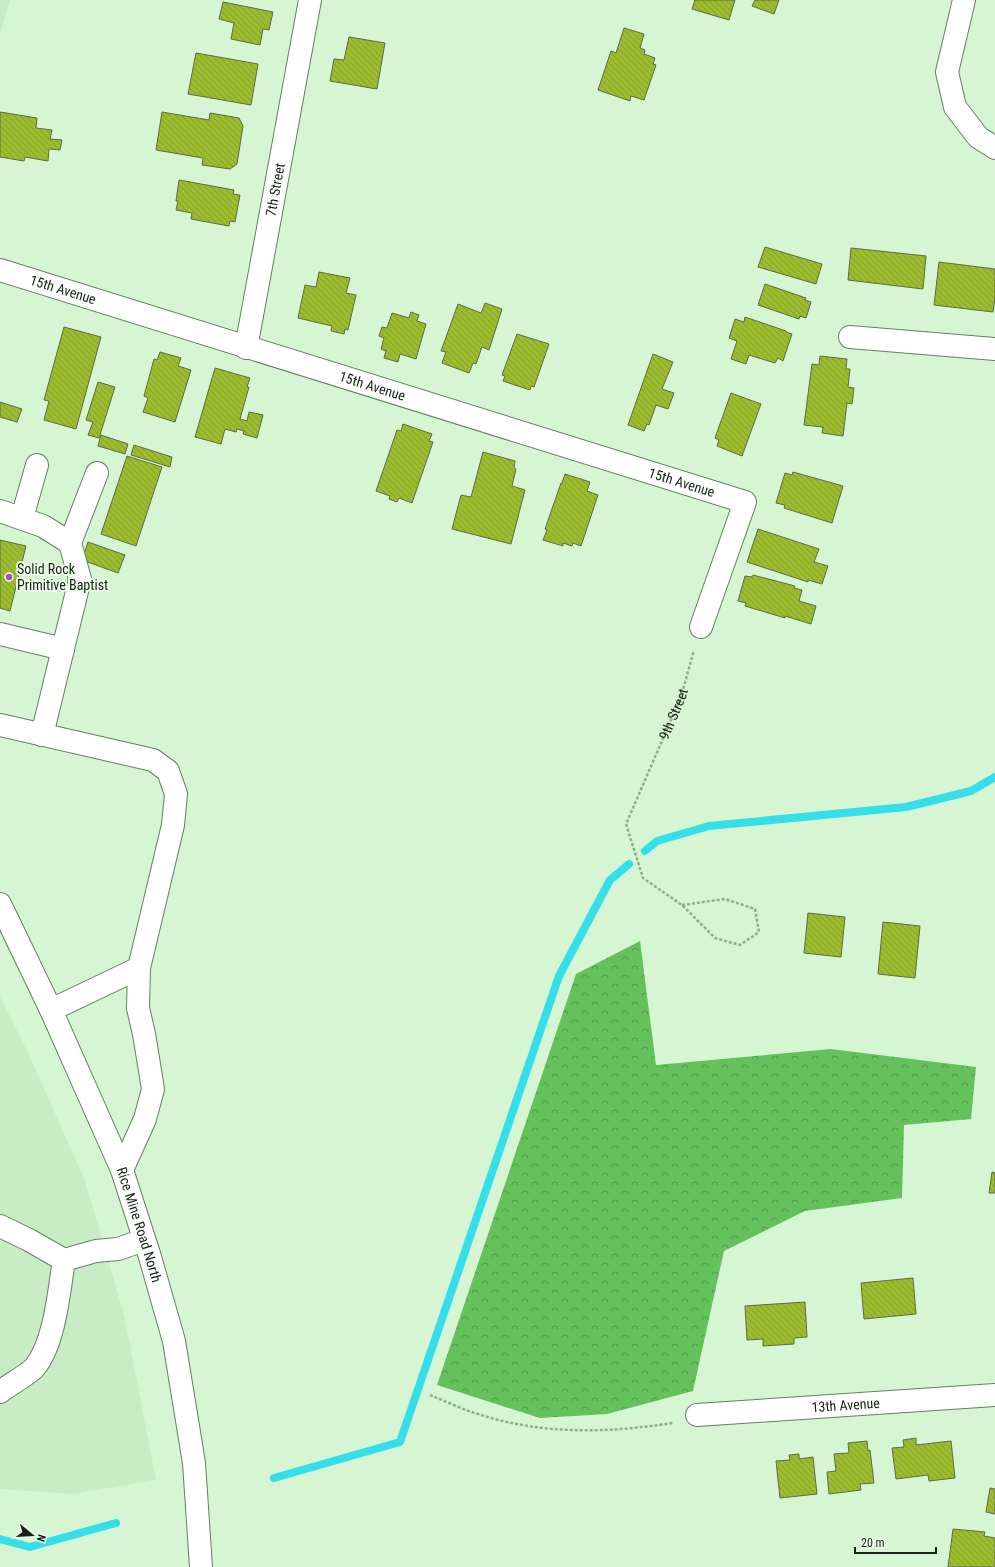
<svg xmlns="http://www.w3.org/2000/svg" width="995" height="1567" viewBox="0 0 995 1567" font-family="'Roboto Condensed',sans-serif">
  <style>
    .built { fill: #c8ecc3 }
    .forest { fill: url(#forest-crowns) }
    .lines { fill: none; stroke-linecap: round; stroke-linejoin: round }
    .stream { stroke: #35dfea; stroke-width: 8 }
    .building { fill: url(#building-back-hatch); stroke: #5f6a45 }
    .minor-casing { stroke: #648061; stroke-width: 24 }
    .major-casing { stroke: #648061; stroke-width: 24 }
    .path { stroke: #92aa8f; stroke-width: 2.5; stroke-dasharray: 3 2; stroke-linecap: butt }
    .minor { stroke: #fff; stroke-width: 22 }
    .major { stroke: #fff; stroke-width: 22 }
    .poi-dot { fill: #aa4eb9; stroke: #ecfee9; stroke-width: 1.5 }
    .labels { text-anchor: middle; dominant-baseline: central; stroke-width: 4; stroke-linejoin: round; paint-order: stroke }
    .street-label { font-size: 14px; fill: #162115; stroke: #ecfee9 }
    .poi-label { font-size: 14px; fill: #162115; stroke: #ecfee9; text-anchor: start }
  </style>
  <defs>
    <pattern id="forest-crowns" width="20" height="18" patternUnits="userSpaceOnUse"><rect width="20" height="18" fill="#65c15c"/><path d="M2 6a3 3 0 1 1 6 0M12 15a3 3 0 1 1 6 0" fill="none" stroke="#529c4b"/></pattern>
    <pattern id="building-back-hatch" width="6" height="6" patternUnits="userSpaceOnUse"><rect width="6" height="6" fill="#9cbc30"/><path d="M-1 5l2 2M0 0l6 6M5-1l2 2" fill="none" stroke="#86a12a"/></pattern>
  </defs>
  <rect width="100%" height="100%" fill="#d6f5d2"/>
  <!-- built -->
  <g class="built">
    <polygon points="0,0 10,0 0,34"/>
    <polygon points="0,997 30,1057 85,1181 124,1315 156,1480 72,1494 0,1489"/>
  </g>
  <!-- forest -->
  <polygon class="forest" points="640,941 656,1065 831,1049 976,1067 971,1119 904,1125 902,1198 805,1211 724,1251 693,1391 607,1414 540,1418 437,1385 576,974"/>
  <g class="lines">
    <!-- stream -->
    <g class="stream">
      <polyline points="645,851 657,841 709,826 906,807 971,791 995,777"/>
      <polyline points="274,1478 400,1442 559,976 610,880 629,864"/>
      <polyline points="0,1539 30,1547 116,1523"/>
    </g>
  </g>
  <!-- building -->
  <g class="building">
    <polygon points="695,0 694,0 735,0 729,20 692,9"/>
    <polygon points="755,0 779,0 774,14 752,6"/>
    <polygon points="223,2 273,12 269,30 263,29 260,45 231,39 234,23 219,19"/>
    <polygon points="624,28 644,34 640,48 645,50 644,54 655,58 653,64 656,65 644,100 631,96 630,101 598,90 611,51 616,53"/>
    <polygon points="349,37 385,43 377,89 330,81 334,59 344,60"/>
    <polygon points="196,53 258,64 251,105 188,94"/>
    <polygon points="0,112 37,118 36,128 52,130 50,139 62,140 60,150 49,149 48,161 25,157 24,161 0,157"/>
    <polygon points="162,112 209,120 210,113 239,118 243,126 237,164 230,169 202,165 203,158 156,150"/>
    <polygon points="179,180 234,190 233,194 240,195 235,222 230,221 229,226 191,219 192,213 176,210 178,201 176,201"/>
    <polygon points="765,247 822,264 816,284 758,267"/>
    <polygon points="851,248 926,256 923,289 848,280"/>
    <polygon points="939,262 995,269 995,298 993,312 934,305"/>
    <polygon points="319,272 350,278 346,293 356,295 348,330 345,329 344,334 331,331 332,326 298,318 305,285 316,287"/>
    <polygon points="765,284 806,298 805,300 811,302 806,318 800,316 799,319 758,305"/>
    <polygon points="485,303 502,309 489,350 482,347 476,364 473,363 469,373 442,363 446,352 441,351 458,304 481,313"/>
    <polygon points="411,312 419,315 417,321 426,324 416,359 400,354 398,362 384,358 386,351 381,349 384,338 379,336 382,327 387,328 392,313 409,318"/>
    <polygon points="745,317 786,331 786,332 792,334 783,361 778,358 775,363 749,355 746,364 731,359 737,341 729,338 735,319 744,322"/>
    <polygon points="64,327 101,337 76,429 44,420 49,401 44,400"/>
    <polygon points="517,334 549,344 534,387 531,386 530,390 503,381 505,376 502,375"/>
    <polygon points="160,352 181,358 178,366 191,370 175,422 143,412 148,398 144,396 154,359 157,360"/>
    <polygon points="653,354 673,362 662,389 674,393 668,409 656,405 649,425 647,424 644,431 628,425"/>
    <polygon points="820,356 847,359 846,369 850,369 848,387 854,388 852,404 847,403 843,436 822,433 823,427 804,425 812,364 819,365"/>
    <polygon points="215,368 250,378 247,387 249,387 240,419 247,421 249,412 263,415 257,438 243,434 244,431 237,429 236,432 225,429 221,444 195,437"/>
    <polygon points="98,382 115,387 99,438 88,435 93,422 86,420"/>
    <polygon points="731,393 761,404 742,456 717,446 719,440 715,438"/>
    <polygon points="0,402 22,409 17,422 0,417"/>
    <polygon points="403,424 432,434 429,441 433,442 412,503 399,498 397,502 389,499 390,496 376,491 397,430 401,431"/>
    <polygon points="101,435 128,444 125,454 98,446"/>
    <polygon points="134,445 172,457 170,467 131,455"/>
    <polygon points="483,452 515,461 514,468 516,469 512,486 525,490 511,544 452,529 461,495 471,497"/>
    <polygon points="127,456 162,467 136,546 101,534"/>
    <polygon points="793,472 843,486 832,523 784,508 785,505 776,503 785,473 792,475"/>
    <polygon points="565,474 590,482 587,491 598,495 581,546 573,543 572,546 563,543 563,546 543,540 547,530 545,529 561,483 562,483"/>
    <polygon points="758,529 819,549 814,562 828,566 822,584 808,580 808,582 747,562"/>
    <polygon points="0,540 26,546 10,611 0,608"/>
    <polygon points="88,542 125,555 118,573 82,560"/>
    <polygon points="753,575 795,586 794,588 802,590 799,601 816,606 811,624 785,616 785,618 745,606 746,603 738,601 745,576 752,577"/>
    <polygon points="808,913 845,917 841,957 804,953"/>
    <polygon points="883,922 920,926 915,978 878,974"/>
    <polygon points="992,1172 995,1173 995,1193 989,1193"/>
    <polygon points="913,1278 916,1314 864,1319 861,1283"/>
    <polygon points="805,1302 807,1337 794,1338 794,1344 763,1346 763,1339 747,1340 745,1306"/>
    <polygon points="916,1438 916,1445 951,1441 955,1478 929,1481 928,1475 896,1479 892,1448 904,1447 903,1440"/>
    <polygon points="867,1441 868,1451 870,1450 874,1483 860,1484 861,1490 829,1494 827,1472 836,1471 834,1454 849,1453 848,1443"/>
    <polygon points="799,1454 799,1459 813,1457 817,1494 780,1498 776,1461 790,1460 789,1455"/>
    <polygon points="990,1488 995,1489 995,1514 986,1512"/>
    <polygon points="953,1529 985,1532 984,1536 995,1538 995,1567 948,1567"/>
  </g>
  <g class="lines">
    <defs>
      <g id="minor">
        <polyline points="964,0 947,72 955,107 978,137 995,148"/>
        <path id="s2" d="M0,270L745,502L701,627"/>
        <polyline points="850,337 995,349"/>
        <path id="s3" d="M246,348L310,0"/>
        <polyline points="0,511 43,526 70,543"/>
        <polyline points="22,518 37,465"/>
        <polyline points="0,634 63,649"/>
        <polyline points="0,725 153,760 168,771 176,794 173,825 139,968 138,1008 144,1034 153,1089 145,1119 122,1170"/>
        <polyline points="42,735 80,579 70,543 97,473"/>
        <polyline points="51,1010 139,968"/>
        <polyline points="0,1226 29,1240 64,1260 96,1251 118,1249 144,1240"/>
        <path d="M0,1392C9,1385 29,1374 35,1367C55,1342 59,1291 64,1260"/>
        <path id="s4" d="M697,1415L995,1395"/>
      </g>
      <g id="major">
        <path id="s5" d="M0,904L51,1010L122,1170L150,1257L174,1341L194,1463L201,1567"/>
      </g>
    </defs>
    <!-- minor casing -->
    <use href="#minor" class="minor-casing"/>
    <!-- major casing -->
    <use href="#major" class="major-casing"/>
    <!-- path -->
    <g class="path">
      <path id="s1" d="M682,905L725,899L755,909L759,932L740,945L715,938L682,905L643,878L626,824L681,697L694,650"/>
      <path d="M430,1395C445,1401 461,1409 478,1414C542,1435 608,1433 673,1423"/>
    </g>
    <!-- minor -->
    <use href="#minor" class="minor"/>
    <!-- major -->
    <use href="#major" class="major"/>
  </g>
  <!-- markers -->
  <circle class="poi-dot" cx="9" cy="577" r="4"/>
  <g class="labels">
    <!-- street labels -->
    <g class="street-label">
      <text stroke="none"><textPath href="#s3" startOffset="161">7th Street</textPath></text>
      <text stroke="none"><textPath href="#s2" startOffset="66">15th Avenue</textPath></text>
      <text stroke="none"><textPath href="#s2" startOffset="390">15th Avenue</textPath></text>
      <text stroke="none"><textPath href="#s2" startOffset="714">15th Avenue</textPath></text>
      <text stroke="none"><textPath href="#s1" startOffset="418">9th Street</textPath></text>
      <text stroke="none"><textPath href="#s5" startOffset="350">Rice Mine Road North</textPath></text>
      <text stroke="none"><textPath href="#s4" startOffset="149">13th Avenue</textPath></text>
    </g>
    <!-- poi labels -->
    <g class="poi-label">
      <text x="17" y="569">Solid Rock<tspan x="17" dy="16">Primitive Baptist</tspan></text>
    </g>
  </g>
  <!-- north arrow -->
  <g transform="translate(32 1535) rotate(108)" stroke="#ecfee9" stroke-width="3" paint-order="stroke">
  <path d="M0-3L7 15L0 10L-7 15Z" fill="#162115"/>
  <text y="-6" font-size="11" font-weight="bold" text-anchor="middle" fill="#162115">N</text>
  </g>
  <!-- scale -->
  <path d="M855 1547v6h81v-6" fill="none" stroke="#162115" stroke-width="2"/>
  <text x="861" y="1547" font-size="12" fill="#162115" stroke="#ecfee9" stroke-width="3" paint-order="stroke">20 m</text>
</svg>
